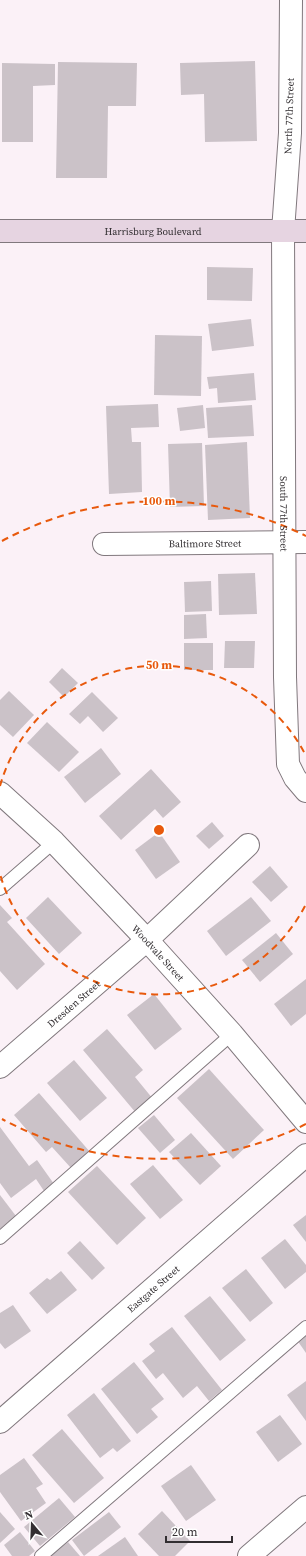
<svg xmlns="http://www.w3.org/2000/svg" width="306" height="1556" viewBox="0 0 306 1556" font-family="'Source Serif 4',serif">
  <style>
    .building { fill: #cbc2c8 }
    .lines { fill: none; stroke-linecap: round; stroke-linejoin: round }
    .service-casing { stroke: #80787d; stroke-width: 14 }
    .minor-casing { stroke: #80787d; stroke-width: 24 }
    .secondary-casing { stroke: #80787d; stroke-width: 24 }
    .service { stroke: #fff; stroke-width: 12 }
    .minor { stroke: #fff; stroke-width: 22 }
    .secondary { stroke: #e6d4e1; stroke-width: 22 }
    .ring { fill: none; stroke: #e8590c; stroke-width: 2; stroke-dasharray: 7 5 }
    .labels { text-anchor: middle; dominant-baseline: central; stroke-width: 3; stroke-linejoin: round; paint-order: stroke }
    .street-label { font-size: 10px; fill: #322e31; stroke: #fff }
    .centre { fill: #e8590c; stroke: #fff; stroke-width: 2 }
    .ring-label { font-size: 12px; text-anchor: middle; font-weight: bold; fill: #e8590c; stroke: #fff; stroke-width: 3; stroke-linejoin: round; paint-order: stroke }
  </style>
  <rect width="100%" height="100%" fill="#fbf1f7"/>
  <!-- building -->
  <g class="building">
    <polygon points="255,61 257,141 205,142 204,94 181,95 180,63"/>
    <polygon points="58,62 137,63 136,106 108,106 107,178 56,178"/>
    <polygon points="2,63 55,64 55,85 33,86 33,142 2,142"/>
    <polygon points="207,267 253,268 252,301 207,300"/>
    <polygon points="251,319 254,346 212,351 208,324"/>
    <polygon points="155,335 202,336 201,396 154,395"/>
    <polygon points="254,373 256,400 218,403 217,388 209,389 207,377"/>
    <polygon points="158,404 159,427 131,428 132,442 141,442 142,492 109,494 106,406"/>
    <polygon points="203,405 205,428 180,431 177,408"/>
    <polygon points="252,405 254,436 208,438 206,408"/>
    <polygon points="247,442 250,518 208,520 205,445"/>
    <polygon points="202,443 204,506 170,507 168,444"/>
    <polygon points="255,573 257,614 219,615 218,574"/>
    <polygon points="211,581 212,611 185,612 184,582"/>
    <polygon points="206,614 207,638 184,639 184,615"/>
    <polygon points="225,641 255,641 254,668 224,668"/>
    <rect x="184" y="643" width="29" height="27"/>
    <polygon points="62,668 78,683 64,697 49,682"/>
    <polygon points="9,691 34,715 13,737 0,725 0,700"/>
    <polygon points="92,692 118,718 103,732 88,716 80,724 69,714"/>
    <polygon points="47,722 79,752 59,772 27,743"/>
    <polygon points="101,748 121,774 85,803 64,777"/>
    <polygon points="151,769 181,802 163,818 155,809 121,840 99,816"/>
    <polygon points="212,822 224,836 209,849 196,836"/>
    <polygon points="159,832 180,862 156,879 135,850"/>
    <polygon points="270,866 288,887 271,902 252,882"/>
    <polygon points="48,897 82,933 59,954 26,918"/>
    <polygon points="251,897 271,921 226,956 207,931"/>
    <polygon points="0,905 12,918 7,922 45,964 17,990 0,971"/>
    <polygon points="276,933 293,954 260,982 242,960"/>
    <polygon points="306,979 306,1014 291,1026 274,1004"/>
    <polygon points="154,994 182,1029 155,1050 127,1015"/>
    <polygon points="107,1029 143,1070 135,1077 153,1099 136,1113 83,1050"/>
    <polygon points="74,1060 107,1098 80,1121 47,1083"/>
    <polygon points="209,1069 264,1130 233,1159 177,1098"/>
    <polygon points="39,1093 90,1152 71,1168 52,1147 46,1152 14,1115"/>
    <polygon points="154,1115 175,1140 160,1153 138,1128"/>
    <polygon points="0,1127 29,1166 37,1160 54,1184 44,1191 36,1179 11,1198 0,1183"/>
    <polygon points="191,1133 221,1166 200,1185 169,1152"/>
    <polygon points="153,1165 183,1200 160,1219 130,1184"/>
    <polygon points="97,1166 146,1218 117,1245 68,1192"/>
    <polygon points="0,1195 16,1216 0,1229"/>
    <polygon points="306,1215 306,1242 293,1225"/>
    <polygon points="285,1239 306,1265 306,1272 285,1289 261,1258"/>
    <polygon points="80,1241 105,1268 92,1280 67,1253"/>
    <polygon points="246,1269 273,1303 250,1322 222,1288"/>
    <polygon points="61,1271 77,1290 47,1314 29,1293 47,1278 50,1280"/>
    <polygon points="210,1296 246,1340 220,1361 184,1316"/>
    <polygon points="13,1305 31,1331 5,1349 0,1343 0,1313"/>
    <polygon points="172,1327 222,1390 209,1401 197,1386 183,1398 163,1373 156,1379 142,1361 155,1351 149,1344"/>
    <polygon points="306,1334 306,1353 297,1340"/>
    <polygon points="134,1362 164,1399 151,1409 158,1417 137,1434 101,1389"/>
    <polygon points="306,1381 306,1421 287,1395"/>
    <polygon points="94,1393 131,1441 117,1452 113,1448 100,1458 67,1415"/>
    <polygon points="280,1415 302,1444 278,1462 256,1432"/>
    <polygon points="62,1429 104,1478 74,1503 32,1455"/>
    <polygon points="24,1458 43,1484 36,1488 46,1503 21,1521 0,1492 0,1475"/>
    <polygon points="191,1465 216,1500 186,1521 161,1486"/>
    <polygon points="59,1498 75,1517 40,1546 24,1527"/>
    <polygon points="162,1511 190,1541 175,1556 159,1556 138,1534"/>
    <polygon points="0,1512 15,1529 0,1543"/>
    <polygon points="109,1512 121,1527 84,1556 72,1540"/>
    <polygon points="20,1532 35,1551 29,1556 12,1556 4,1545"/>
    <polygon points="125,1537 138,1556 98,1556"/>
    <polygon points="68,1542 80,1556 50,1556"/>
  </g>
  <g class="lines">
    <defs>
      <g id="service">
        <polyline points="0,889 54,842"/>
        <polyline points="0,1238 232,1034"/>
        <polyline points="41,1556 306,1327"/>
      </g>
      <g id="minor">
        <path id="s1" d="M291,0L290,133L283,231L285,677L288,764L295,778L306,791"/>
        <path id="s2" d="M104,544L306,542"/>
        <path id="s3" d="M0,793L54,842L147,940L232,1034L306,1122"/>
        <path id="s4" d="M0,1067L147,940L248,845"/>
        <path id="s5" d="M0,1422L306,1155"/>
        <polyline points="249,1556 306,1507"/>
      </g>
      <g id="secondary">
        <path id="s6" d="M0,231H306"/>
      </g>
    </defs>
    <!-- service casing -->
    <use href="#service" class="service-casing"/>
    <!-- minor casing -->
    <use href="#minor" class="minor-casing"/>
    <!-- secondary casing -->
    <use href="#secondary" class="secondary-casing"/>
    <!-- service -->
    <use href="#service" class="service"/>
    <!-- minor -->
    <use href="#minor" class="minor"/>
    <!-- secondary -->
    <use href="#secondary" class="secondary"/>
  </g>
  <!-- distance rings -->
  <g class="ring">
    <path d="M305 906A165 165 0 0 1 0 874M0 786A165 165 0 0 1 305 754"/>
    <path d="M306 1124A329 329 0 0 1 2 1119M2 541A329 329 0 0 1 306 536"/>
  </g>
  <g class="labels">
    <!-- street labels -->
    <g class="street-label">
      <text transform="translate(289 116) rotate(-88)">North 77th Street</text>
      <text stroke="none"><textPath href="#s6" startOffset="153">Harrisburg Boulevard</textPath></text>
      <text stroke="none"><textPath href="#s1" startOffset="514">South 77th Street</textPath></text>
      <text stroke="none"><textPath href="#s2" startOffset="101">Baltimore Street</textPath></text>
      <text stroke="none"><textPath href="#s3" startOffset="225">Woodvale Street</textPath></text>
      <text stroke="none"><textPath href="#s4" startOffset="97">Dresden Street</textPath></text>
      <text stroke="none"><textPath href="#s5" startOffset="203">Eastgate Street</textPath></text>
    </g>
  </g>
  <circle cx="159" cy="830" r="6" class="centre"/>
  <g class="ring-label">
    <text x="159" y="505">100 m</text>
    <text x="159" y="669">50 m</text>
  </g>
  <!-- north arrow -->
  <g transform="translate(32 1524) rotate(341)" stroke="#ffffff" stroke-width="3" paint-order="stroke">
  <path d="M0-3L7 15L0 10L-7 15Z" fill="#322e31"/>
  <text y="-6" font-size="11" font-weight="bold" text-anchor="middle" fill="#322e31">N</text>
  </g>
  <!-- scale -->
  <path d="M166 1536v6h66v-6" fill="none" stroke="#322e31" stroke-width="2"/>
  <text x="172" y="1536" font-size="12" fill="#322e31" stroke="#ffffff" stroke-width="3" paint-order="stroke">20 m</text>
</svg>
